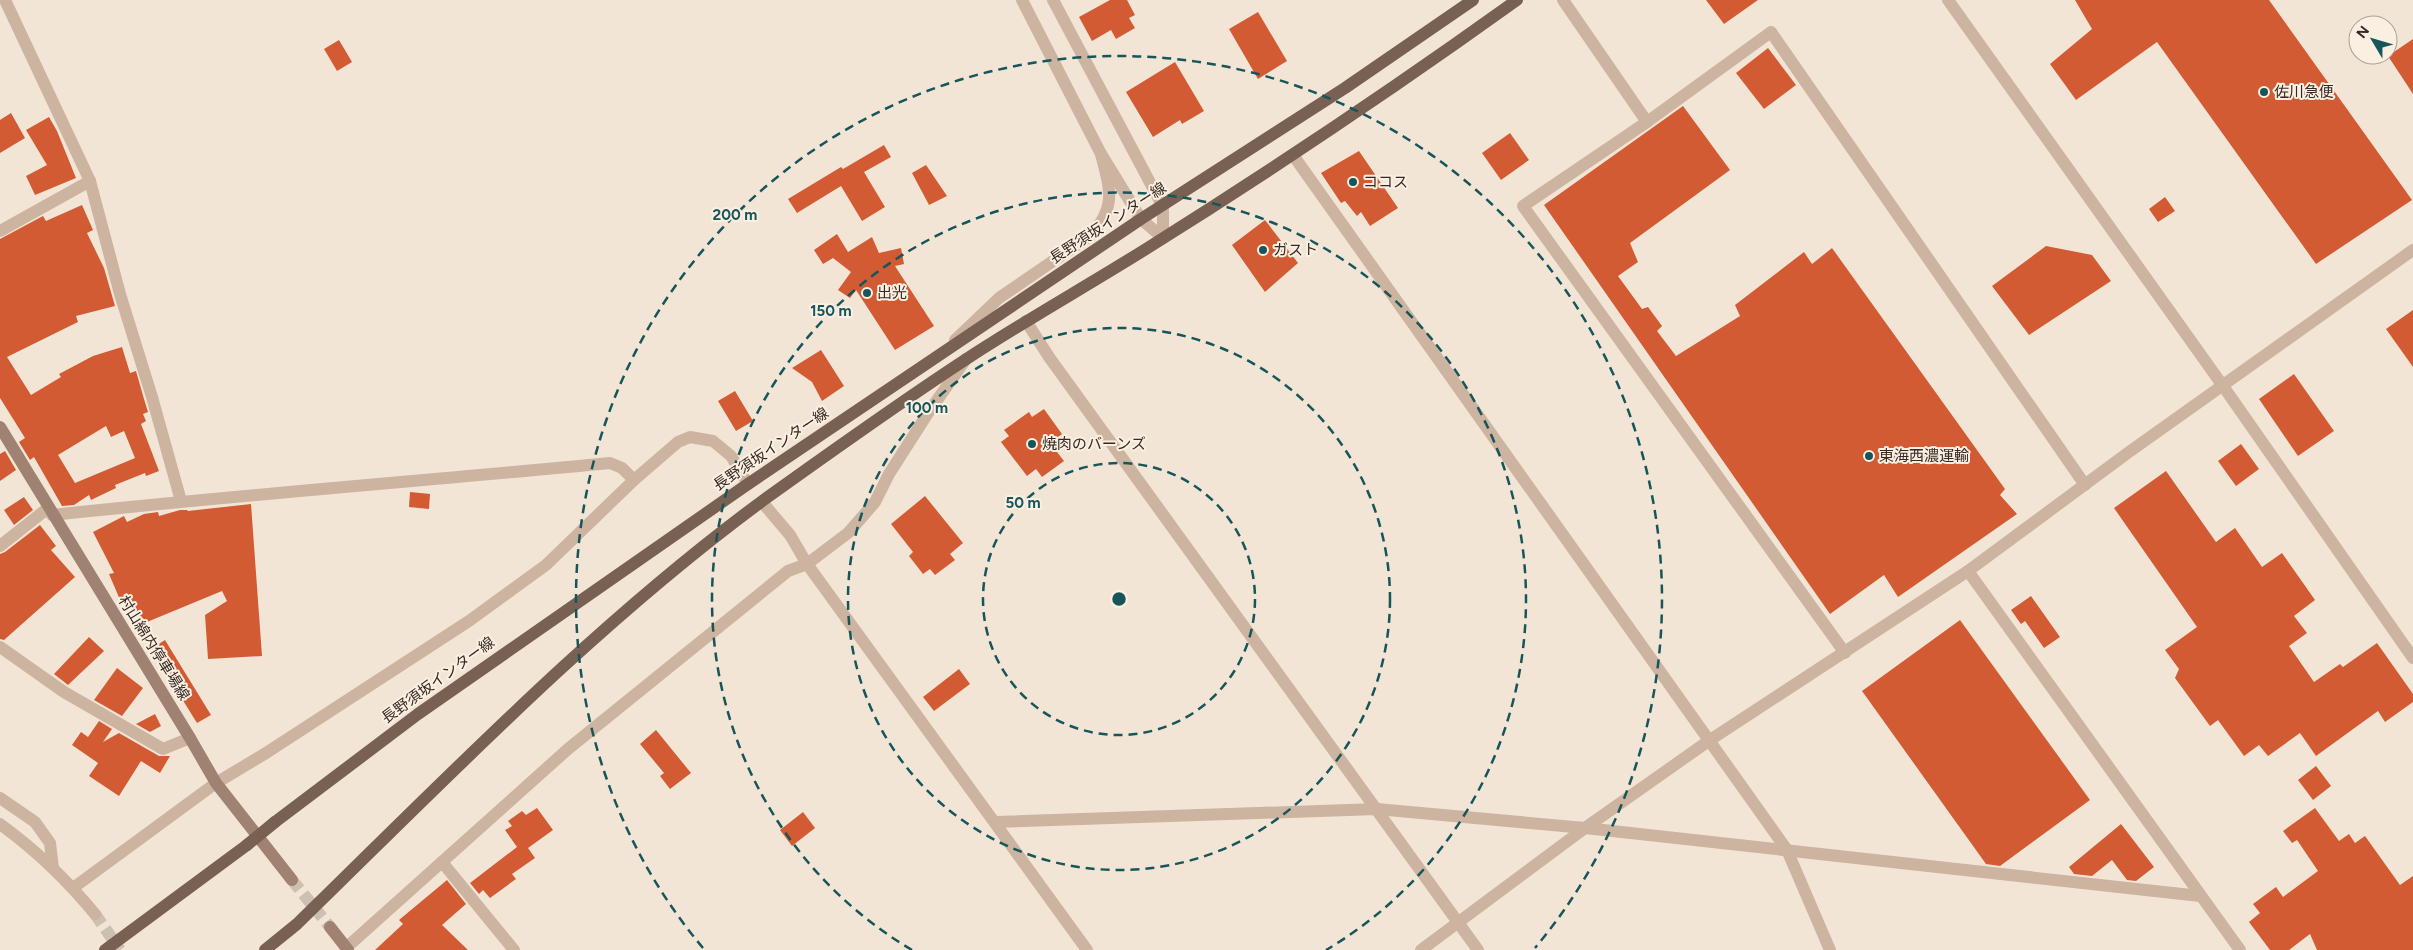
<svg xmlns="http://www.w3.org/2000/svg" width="2413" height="950" viewBox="0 0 2413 950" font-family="Figtree,'Noto Sans JP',sans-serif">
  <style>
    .building { fill: #d25b34; fill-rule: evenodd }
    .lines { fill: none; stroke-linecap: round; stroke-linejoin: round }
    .minor-tunnel { stroke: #cdbfb2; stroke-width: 12; stroke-dasharray: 12 6; stroke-linecap: butt }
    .secondary-tunnel { stroke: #cdbfb2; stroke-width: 12; stroke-dasharray: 12 6; stroke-linecap: butt }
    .minor { stroke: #ccb4a0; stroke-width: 12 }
    .tertiary { stroke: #ccb4a0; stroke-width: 12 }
    .secondary { stroke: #9f8272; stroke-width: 12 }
    .primary { stroke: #786053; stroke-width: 12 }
    .primary-bridge { stroke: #786053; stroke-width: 12 }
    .ring { fill: none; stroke: #16555a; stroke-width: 2.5; stroke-dasharray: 9 6 }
    .poi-dot { fill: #16555a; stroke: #fbefe1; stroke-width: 2 }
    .labels { text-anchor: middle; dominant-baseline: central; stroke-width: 4; stroke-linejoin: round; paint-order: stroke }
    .poi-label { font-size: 15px; fill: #352924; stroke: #fbefe1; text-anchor: start }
    .street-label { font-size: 15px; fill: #352924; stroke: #fbefe1 }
    .centre { fill: #16555a; stroke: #fbefe1; stroke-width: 2.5 }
    .ring-label { font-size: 15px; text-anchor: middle; font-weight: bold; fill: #16555a; stroke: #fbefe1; stroke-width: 4; stroke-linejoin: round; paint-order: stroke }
  </style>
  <rect width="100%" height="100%" fill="#f3e5d5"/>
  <!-- building -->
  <g class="building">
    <polygon points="1110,0 1127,0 1135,15 1129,18 1135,28 1116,39 1111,30 1092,41 1079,17"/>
    <polygon points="1706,0 1758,0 1724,24"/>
    <polygon points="2075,0 2269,0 2412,200 2316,264 2157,42 2076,100 2050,64 2092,29"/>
    <polygon points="1258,12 1287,61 1258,79 1229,29"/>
    <polygon points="2413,39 2413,94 2388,56"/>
    <polygon points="339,40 352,62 337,71 324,49"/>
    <polygon points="1768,48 1796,85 1764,109 1736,73"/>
    <polygon points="1175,62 1204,111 1182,124 1180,120 1153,137 1126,92"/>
    <polygon points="1683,106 1730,170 1630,243 1638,262 1618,276 1642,309 1648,307 1662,326 1657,331 1676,356 1740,316 1735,305 1804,252 1812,264 1832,248 2005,489 2000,495 2017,514 1898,597 1884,575 1830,614 1544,205"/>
    <polygon points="11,113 25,138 0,153 0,120"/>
    <polygon points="49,117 57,131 76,178 35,195 26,176 47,165 26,130"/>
    <polygon points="1510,133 1529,160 1501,180 1482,153"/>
    <polygon points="884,145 891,157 864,172 885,207 862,221 841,186 797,213 788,199 841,167 843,169"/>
    <polygon points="1359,151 1398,208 1370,226 1361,212 1357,216 1345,201 1341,203 1321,173"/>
    <polygon points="926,165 947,196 929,205 912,173"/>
    <polygon points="2165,197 2175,211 2158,222 2149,209"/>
    <path d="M82,205L93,230L87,233L104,268L115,306L76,316L78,322L7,357L31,395L61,377L59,374L93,356L122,347L130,373L136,371L144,399L148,412L143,414L146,421L141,424L159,471L146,476L145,473L115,485L116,488L91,500L89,495L74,505L62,506L34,457L30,460L19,442L25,438L0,398V239L43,216L46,221ZM106,426L111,437L124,431L135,458L75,483L58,455Z"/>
    <polygon points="1265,220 1298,263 1265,292 1232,245"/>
    <polygon points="837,234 848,252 872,237 879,253 901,248 904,264 895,266 934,326 895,350 856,290 850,298 838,290 851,272 833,258 823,264 814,250"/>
    <polygon points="2046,246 2092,255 2111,281 2029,335 1992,286"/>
    <polygon points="2413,310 2413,367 2386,329"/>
    <polygon points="821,350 844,386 822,401 812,382 792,368"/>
    <polygon points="2294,374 2334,431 2298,456 2259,399"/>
    <polygon points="735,391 753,421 736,431 718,401"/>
    <polygon points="1044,409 1062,434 1050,443 1064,461 1042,477 1036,469 1027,476 1001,442 1009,436 1004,430 1029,412 1032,417"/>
    <polygon points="2241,444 2259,469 2236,486 2218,461"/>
    <polygon points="5,451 16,470 0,481 0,454"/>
    <polygon points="2166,471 2216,542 2235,528 2262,567 2282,553 2315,600 2294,616 2307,633 2289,646 2314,682 2340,664 2343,667 2377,643 2413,694 2413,702 2385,722 2378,711 2316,756 2300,733 2268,756 2259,745 2244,756 2218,720 2210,726 2175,678 2179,669 2165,650 2197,627 2114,508"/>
    <polygon points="410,492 430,494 429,509 409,507"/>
    <polygon points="925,496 963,543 950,554 955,560 935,575 930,569 923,574 909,556 913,552 891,524"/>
    <polygon points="24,497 33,510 14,525 4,510"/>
    <polygon points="251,504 262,656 208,659 205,615 227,601 222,591 147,622 135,612 129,599 121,602 109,574 114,573 93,532 124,516 127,522 144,514 158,512 159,516 180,510 187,510 188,511"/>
    <polygon points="40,525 56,546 51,550 75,577 4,640 0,639 0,554 5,552"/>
    <polygon points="2031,596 2060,637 2044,648 2025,621 2021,624 2011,610"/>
    <polygon points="1960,620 2090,800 2000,866 1986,864 1862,691"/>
    <polygon points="89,637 104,651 68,685 54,674"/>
    <polygon points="165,640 211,715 197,723 151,649"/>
    <polygon points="117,668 143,688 122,716 94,700"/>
    <polygon points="959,669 970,684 934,711 923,697"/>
    <polygon points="155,714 161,726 150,732 136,724"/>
    <polygon points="99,721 112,729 103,742 119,733 159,756 170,756 160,773 141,761 119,796 89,776 98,763 72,745 81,732 88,737"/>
    <polygon points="656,730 691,773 670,789 660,776 664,773 640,744"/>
    <polygon points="2316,766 2331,786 2313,800 2298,780"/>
    <polygon points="537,808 553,830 528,848 535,858 512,874 516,879 490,898 483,890 479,894 470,883 517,847 505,830 512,826 508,821 522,811 526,815"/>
    <polygon points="2315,808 2339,841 2349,834 2355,843 2365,836 2400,885 2413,876 2413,950 2317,950 2310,934 2289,950 2270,950 2249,922 2260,913 2253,904 2276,887 2283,897 2318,871 2297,840 2292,843 2283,831"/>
    <polygon points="803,812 815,828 792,846 780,830"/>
    <polygon points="2121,824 2154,867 2136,881 2127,880 2112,860 2092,876 2074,874 2069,867"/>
    <polygon points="447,880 466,904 442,925 468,950 375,950 403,924 399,920"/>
  </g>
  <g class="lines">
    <!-- minor-tunnel -->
    <polyline class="minor-tunnel" points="95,914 120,950"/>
    <!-- secondary-tunnel -->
    <polyline class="secondary-tunnel" points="292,880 330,927"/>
    <!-- minor -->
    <g class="minor">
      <polyline points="5,0 90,181 120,294 152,397 181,501"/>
      <polyline points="1563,0 1647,122 1771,32 2085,485"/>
      <polyline points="1647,122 1523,206 1845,653"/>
      <polyline points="1293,155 1787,850 1830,950"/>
      <polyline points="0,231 90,181"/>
      <polyline points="1026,321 1049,357 1478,950"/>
      <path d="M52,515C238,495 424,481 610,463L622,468L634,480"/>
      <polyline points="0,546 48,508"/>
      <polyline points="0,647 64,692 163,749 190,738"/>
      <polyline points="0,798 35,822 50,843 53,868"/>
      <polyline points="996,822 1377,809 1585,828 2200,896"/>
      <path d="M0,824C36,850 67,880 95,914"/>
      <polyline points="442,862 514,950"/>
      <polyline points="73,888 216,783"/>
      <polyline points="1421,950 1585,828 1710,740"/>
    </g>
    <!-- tertiary -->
    <g class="tertiary">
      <polyline points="1022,0 1101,154 1141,219 1163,238"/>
      <polyline points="1053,0 1163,207 1163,238"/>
      <polyline points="1948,0 2223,386 2413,658"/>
      <path d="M955,340L999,298L1091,235C1117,206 1110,190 1101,154"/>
      <polyline points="762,502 790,535 807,564 1087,950"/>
      <polyline points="1968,571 2240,950"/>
      <polyline points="1710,740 1968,571 2129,452 2413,250"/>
      <polyline points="216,783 266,753 469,621 546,565 634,480 678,442 690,437 713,441 731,456 748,484"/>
      <polyline points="347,947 568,749 788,571 807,564 848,533 863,516 875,502 889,474 928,413 966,359"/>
    </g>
    <!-- secondary -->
    <g class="secondary">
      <polyline points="0,427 190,738 216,783 292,880"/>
      <polyline points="330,927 348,950"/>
    </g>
    <!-- primary -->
    <g class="primary">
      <polyline points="275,822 418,714 748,484 1141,219 1345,88 1473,0"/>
      <polyline points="105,950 247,845"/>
      <path d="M265,950L297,924C448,777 595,624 765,499C832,451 899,403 968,358C1026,320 1087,286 1146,249C1272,170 1396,87 1517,0"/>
    </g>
    <!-- primary-bridge -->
    <polyline class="primary-bridge" points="247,845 275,822"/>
  </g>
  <!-- distance rings -->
  <g class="ring">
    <circle cx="1119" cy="599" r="136"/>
    <circle cx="1119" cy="599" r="271"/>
    <path d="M912 950A407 407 0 1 1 1326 950"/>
    <path d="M703 948A543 543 0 1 1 1535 948"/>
  </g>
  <!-- markers -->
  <g class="poi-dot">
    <circle cx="2264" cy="92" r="5"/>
    <circle cx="1353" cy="182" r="5"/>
    <circle cx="1263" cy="250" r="5"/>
    <circle cx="867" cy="293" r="5"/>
    <circle cx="1032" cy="444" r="5"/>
    <circle cx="1869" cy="456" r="5"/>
  </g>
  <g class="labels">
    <!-- poi labels -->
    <g class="poi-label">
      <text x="2274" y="92">佐川急便</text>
      <text x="1363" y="182">ココス</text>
      <text x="1273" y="250">ガスト</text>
      <text x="877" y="293">出光</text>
      <text x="1042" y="444">焼肉のバーンズ</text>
      <text x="1879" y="456">東海西濃運輸</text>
    </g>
    <!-- street labels -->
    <g class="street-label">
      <text transform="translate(1108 223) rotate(-33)">長野須坂インター線</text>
      <text transform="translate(771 449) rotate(-34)">長野須坂インター線</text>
      <text transform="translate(154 648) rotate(58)">村山綿内停車場線</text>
      <text transform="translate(438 680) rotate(-36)">長野須坂インター線</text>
    </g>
  </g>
  <circle cx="1119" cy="599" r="8" class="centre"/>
  <g class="ring-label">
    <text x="735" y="220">200 m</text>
    <text x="831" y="316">150 m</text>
    <text x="927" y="413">100 m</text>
    <text x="1023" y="508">50 m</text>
  </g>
  <!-- north arrow -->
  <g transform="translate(2373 40) rotate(308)"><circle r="24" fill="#fbefe1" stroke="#aca095"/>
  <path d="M0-4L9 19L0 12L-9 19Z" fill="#16555a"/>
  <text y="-8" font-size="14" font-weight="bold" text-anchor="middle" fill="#352924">N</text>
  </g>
</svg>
